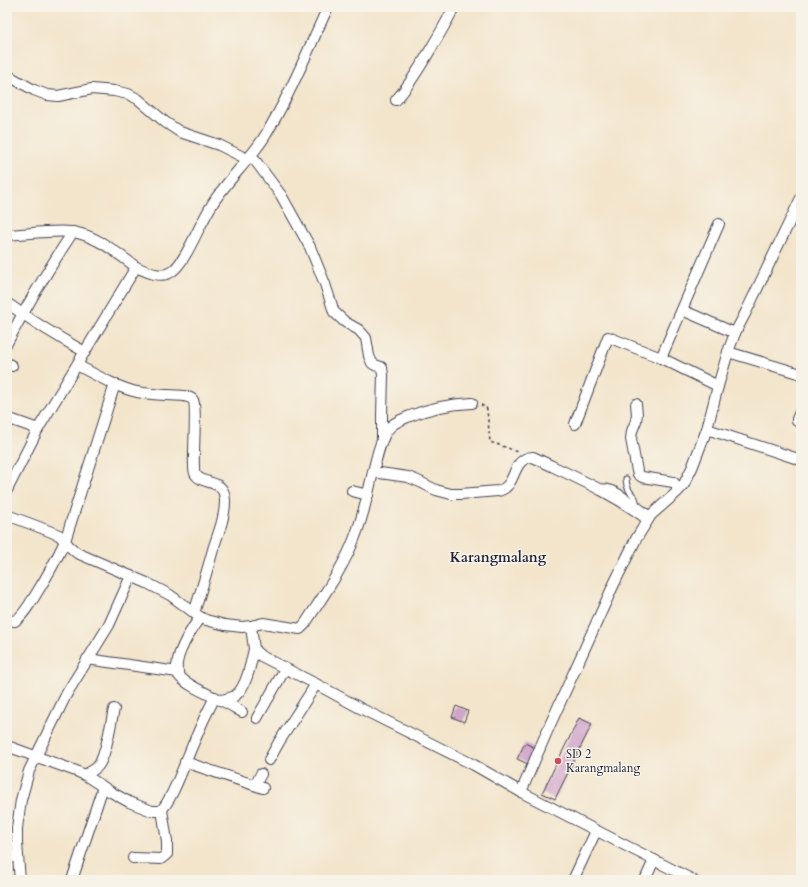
<svg xmlns="http://www.w3.org/2000/svg" width="808" height="887" viewBox="0 0 808 887" font-family="Cardo,serif">
  <style>
    .building { fill: #cfa4ca }
    .lines { fill: none; stroke-linecap: round; stroke-linejoin: round }
    .lane-casing { stroke: #413f51; stroke-width: 7 }
    .street-casing { stroke: #413f51; stroke-width: 12 }
    .path { stroke: #413f51; stroke-width: 1.5; stroke-dasharray: 3 3; stroke-linecap: butt }
    .lane { stroke: #fff; stroke-width: 5 }
    .street { stroke: #fff; stroke-width: 10 }
    .poi-dot { fill: #d1495b; stroke: #f7f3e8; stroke-width: 1.5 }
    .labels { text-anchor: middle; dominant-baseline: central; stroke-width: 3; stroke-linejoin: round; paint-order: stroke }
    .poi-label { font-size: 12px; fill: #22223b; stroke: #f7f3e8; text-anchor: start }
    .quarter-label { font-size: 14px; font-weight: bold; fill: #22223b; stroke: #f7f3e8 }
  </style>
  <rect width="100%" height="100%" fill="#f7f3e8"/>
  <filter id="ink" filterUnits="userSpaceOnUse"><feTurbulence type="fractalNoise" baseFrequency=".025" numOctaves="2"/><feDisplacementMap in="SourceGraphic" scale="8" xChannelSelector="R" yChannelSelector="G"/><feConvolveMatrix kernelMatrix="1 2 1 2 8 2 1 2 1" color-interpolation-filters="sRGB"/></filter>
  <filter id="wash" filterUnits="userSpaceOnUse"><feTurbulence type="fractalNoise" baseFrequency=".012" numOctaves="4" result="noise"/><feDisplacementMap in="SourceGraphic" scale="16" xChannelSelector="R" yChannelSelector="G"/><feGaussianBlur stdDeviation="0.9" result="paint"/><feColorMatrix in="noise" values="0 0 0 0 0 0 0 0 0 0 0 0 0 0 0 0 0 1.4 0 .05"/><feComposite in="paint" operator="in"/></filter>
  <g filter="url(#wash)">
    <rect width="100%" height="100%" fill="#f3e5cc"/>
    <g id="blocks">
      <!-- building -->
      <g class="building">
        <polygon points="456,706 468,711 464,722 452,717"/>
        <polygon points="579,718 592,724 555,799 542,793"/>
        <polygon points="525,743 535,748 528,764 517,759"/>
      </g>
    </g>
  </g>
  <g filter="url(#ink)">
    <use href="#blocks" fill-opacity="0" stroke="#413f51" stroke-width="1"/>
    <g class="lines">
      <defs>
        <g id="lane">
          <polyline points="626,479 627,486 630,492 635,498 637,504 651,515"/>
          <path d="M599,487C614,485 625,496 636,504"/>
        </g>
        <g id="street">
          <polyline points="7,75 34,90 47,95 58,96 92,89 114,91 128,94 138,99 165,122 180,132 219,145 247,159"/>
          <path d="M396,100C408,87 417,72 426,57C436,40 446,24 454,7"/>
          <polyline points="251,155 281,195 310,247 325,284 334,312 345,322 359,330 366,338 369,356 372,363 375,365 381,367 382,368 383,375 382,415 382,437"/>
          <path d="M7,235C28,234 50,230 72,232C96,235 117,253 136,267"/>
          <path d="M7,303C32,321 58,337 85,352"/>
          <polyline points="682,310 735,333"/>
          <path d="M7,343C27,305 49,268 73,232"/>
          <polyline points="728,352 801,374"/>
          <polyline points="661,358 719,224"/>
          <polyline points="7,363 12,366"/>
          <path d="M77,365C96,375 116,387 137,392C153,395 169,395 184,396C187,397 191,397 193,400C197,405 193,455 194,466C194,469 194,473 196,475C204,486 225,478 225,501C225,516 219,532 214,546C208,568 201,591 194,613"/>
          <polyline points="636,404 637,414 636,421 632,431 631,439 637,471 638,474 642,477 673,482 677,486 677,492"/>
          <polyline points="801,410 797,419 797,421 801,423"/>
          <polyline points="7,418 38,429"/>
          <polyline points="575,424 608,337 661,358 718,386"/>
          <polyline points="707,429 801,460"/>
          <path d="M373,472L408,477L418,481L436,490L451,494H461L498,491C518,487 510,458 533,457C572,476 613,493 647,519"/>
          <path d="M7,490L38,429L136,267C146,271 160,279 171,272C184,264 196,233 204,219C207,213 210,208 213,203C228,179 250,160 265,136C290,95 308,50 328,7"/>
          <polyline points="352,491 368,495"/>
          <path d="M7,515L39,527L59,535L65,541L69,546L77,553L147,583L170,595L200,617L206,620L225,625L242,627L251,626L263,623L300,629L305,624C323,596 343,569 355,537C360,524 364,510 367,497C372,480 378,440 389,428C394,422 403,419 410,416C430,408 450,404 472,403"/>
          <path d="M200,617C191,630 172,659 178,674C183,684 210,695 220,700C228,703 235,708 242,712"/>
          <path d="M7,620L15,621C23,616 28,606 33,599C45,580 56,561 65,541L115,384"/>
          <polyline points="251,626 254,649 256,652 261,656 316,684 360,708 474,765 521,792 693,880"/>
          <polyline points="87,659 178,672"/>
          <path d="M221,700C226,699 232,698 236,695C247,686 251,662 254,649"/>
          <polyline points="257,718 285,669"/>
          <path d="M7,746L76,771L85,775L111,792L129,802L152,811H160C171,804 187,757 194,742C200,727 207,712 215,697"/>
          <polyline points="269,760 279,742 316,684"/>
          <polyline points="185,762 263,788"/>
          <path d="M85,775C89,772 95,770 98,766C106,756 111,722 114,709"/>
          <polyline points="255,785 261,774"/>
          <polyline points="521,792 549,727 614,584 636,539 651,515 675,494 683,486 692,468 707,429 718,386 728,352 735,333 746,312 801,198"/>
          <polyline points="7,857 18,857"/>
          <polyline points="133,858 161,859 167,854 167,841 162,810"/>
          <polyline points="20,880 17,844 17,828 21,800 29,771 67,693 109,625 131,576"/>
          <polyline points="72,880 103,787"/>
          <polyline points="573,880 596,831"/>
          <polyline points="645,880 654,860"/>
        </g>
      </defs>
      <!-- lane casing -->
      <use href="#lane" class="lane-casing"/>
      <!-- street casing -->
      <use href="#street" class="street-casing"/>
      <!-- path -->
      <polyline class="path" points="481,405 486,407 487,410 490,442 508,448 517,452"/>
      <!-- lane -->
      <use href="#lane" class="lane"/>
      <!-- street -->
      <use href="#street" class="street"/>
    </g>
  </g>
  <!-- markers -->
  <circle class="poi-dot" cx="558" cy="761" r="4"/>
  <g class="labels">
    <!-- poi labels -->
    <g class="poi-label">
      <text x="566" y="754">SD 2<tspan x="566" dy="14">Karangmalang</tspan></text>
    </g>
    <!-- quarter labels -->
    <g class="quarter-label">
      <text x="498" y="557">Karangmalang</text>
    </g>
  </g>
  <!-- margin -->
  <rect width="808" height="887" fill="none" stroke="#f7f3e8" stroke-width="24"/>
</svg>
